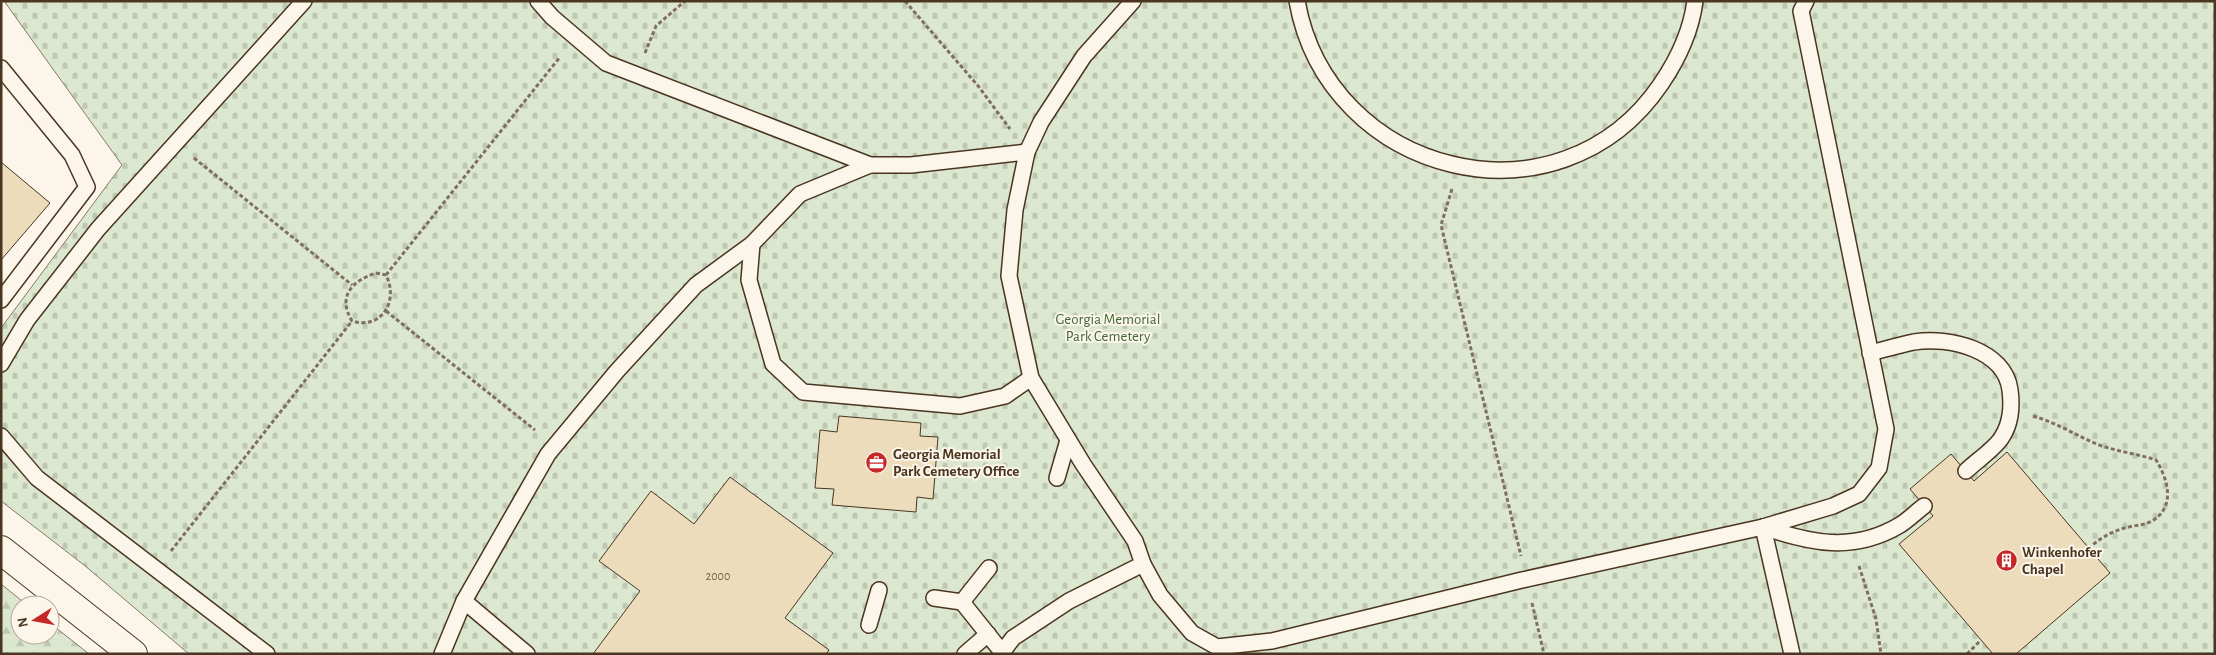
<svg xmlns="http://www.w3.org/2000/svg" width="2216" height="655" viewBox="0 0 2216 655" font-family="'Alegreya Sans',sans-serif">
  <style>
    .forest { fill: url(#forest-firs); stroke: #887966 }
    .cemetery { fill: url(#cemetery-stones); stroke: #887966 }
    .building { fill: #ecdcbc; stroke: #4a3520 }
    .lines { fill: none; stroke-linecap: round; stroke-linejoin: round }
    .lane-casing { stroke: #4a3520; stroke-width: 18 }
    .street-casing { stroke: #4a3520; stroke-width: 30 }
    .path { stroke: #7f6f5c; stroke-width: 3; stroke-dasharray: 4 2.5; stroke-linecap: butt }
    .lane { stroke: #fbf6e9; stroke-width: 15 }
    .street { stroke: #fbf6e9; stroke-width: 28 }
    .labels { text-anchor: middle; dominant-baseline: central; stroke-width: 4; stroke-linejoin: round; paint-order: stroke }
    .number-label { font-size: 12px; fill: #725f47 }
    .park-label { font-size: 15px; fill: #436837; stroke: #fbf6e9 }
    .poi-label { font-size: 15px; font-weight: bold; fill: #4a3520; stroke: #fbf6e9; text-anchor: start }
  </style>
  <defs>
    <pattern id="forest-firs" width="22" height="20" patternUnits="userSpaceOnUse" patternTransform="scale(1.25)"><rect width="22" height="20" fill="#dce7d0"/><path d="M5 1l3.5 6h-7zM16 11l3.5 6h-7z" fill="#bec7b2"/></pattern>
    <pattern id="cemetery-stones" width="16" height="16" patternUnits="userSpaceOnUse" patternTransform="scale(1.25)"><rect width="16" height="16" fill="#dce7d0"/><path d="M2 7V4a2 2 0 0 1 4 0v3zM10 15v-3a2 2 0 0 1 4 0v3z" fill="#bec7b2"/></pattern>
  </defs>
  <rect width="100%" height="100%" fill="#fbf6e9"/>
  <!-- forest -->
  <polygon class="forest" points="1,584 27,605 20,605 20,635 50,635 50,623 89,654 1,654"/>
  <!-- cemetery -->
  <polygon class="cemetery" points="4,1 2215,1 2215,654 189,654 84,565 1,501 1,328 122,165"/>
  <!-- building -->
  <g class="building">
    <polygon points="1,162 50,203 1,260"/>
    <polygon points="839,416 921,423 920,436 938,437 933,499 917,497 916,512 832,505 834,489 815,488 820,430 837,432"/>
    <polygon points="2007,452 2110,573 2016,654 1993,654 1899,544 1933,516 1910,489 1951,454 1974,481"/>
    <polygon points="730,477 833,553 785,618 829,650 826,654 593,654 640,591 599,561 651,491 694,524"/>
  </g>
  <g class="lines">
    <defs>
      <g id="lane">
        <polyline points="538,1 552,17 606,63 870,165 911,165 1027,152"/>
        <polyline points="1133,1 1084,56 1041,122 1027,152 1015,210 1009,276 1031,378 1083,464 1135,541 1143,564 1160,595 1192,633 1217,647 1272,641 1522,580 1763,527 1833,506 1859,494 1879,468 1886,429 1801,11 1806,1"/>
        <path d="M1297,1C1328,176 1559,234 1661,84C1678,59 1691,32 1695,1"/>
        <polyline points="1,68 72,155 87,187 1,300"/>
        <polyline points="752,244 749,280 773,364 803,392 960,406 1005,396 1031,378"/>
        <path d="M1870,353C1885,349 1900,345 1914,342C1949,336 2005,350 2010,390C2012,405 2011,423 2002,437C1996,448 1975,462 1966,471"/>
        <polyline points="1,364 27,320 98,229 304,1"/>
        <polyline points="1,436 37,478 267,654"/>
        <polyline points="1057,478 1068,440"/>
        <path d="M1763,527C1810,543 1853,553 1900,525C1908,520 1916,512 1924,506"/>
        <polyline points="1763,527 1792,654"/>
        <polyline points="934,598 962,602 989,568"/>
        <polyline points="464,601 527,654"/>
        <polyline points="962,602 1002,652"/>
        <polyline points="869,625 879,590"/>
        <polyline points="442,654 464,601 548,454 617,371 696,285 752,244 800,194 870,165"/>
        <polyline points="965,654 988,634"/>
        <polyline points="1001,654 1013,638 1069,601 1143,564"/>
      </g>
      <polyline id="street" points="1,550 133,654"/>
    </defs>
    <!-- lane casing -->
    <use href="#lane" class="lane-casing"/>
    <!-- street casing -->
    <use href="#street" class="street-casing"/>
    <!-- path -->
    <g class="path">
      <polyline points="905,1 979,87 1010,129"/>
      <polyline points="645,53 656,26 685,1"/>
      <polyline points="194,158 352,285"/>
      <polyline points="1452,189 1441,225 1521,556"/>
      <path d="M376,273L386,275C399,301 382,330 352,321C337,296 352,281 376,273Z"/>
      <polyline points="386,275 560,57"/>
      <polyline points="386,311 535,430"/>
      <path d="M2033,416C2058,423 2078,437 2102,446C2120,452 2138,454 2156,460C2168,479 2176,507 2152,521C2145,525 2137,525 2129,527C2114,530 2100,538 2089,548"/>
      <polyline points="171,551 352,321"/>
      <polyline points="1859,566 1876,619 1881,654"/>
      <polyline points="1532,603 1544,654"/>
      <polyline points="1967,654 1981,640"/>
    </g>
    <!-- lane -->
    <use href="#lane" class="lane"/>
    <!-- street -->
    <use href="#street" class="street"/>
  </g>
  <!-- icons -->
  <defs>
    <symbol id="office-disc" viewBox="-11 -11 22 22"><circle r="9.5" fill="#c62828" stroke="#fbf6e9"/><path d="M-6-3h4V-5.5h4V-3h4V5H-6ZM-1-4.5V-3h2v-1.5ZM-6 0V1H6V0Z" fill="#fff"/></symbol>
    <symbol id="building-disc" viewBox="-11 -11 22 22"><circle r="9.5" fill="#c62828" stroke="#fbf6e9"/><path d="M-4-6H4V6H1V3H-1V6H-4ZM-2.5-4.3h1.7v1.8h-1.7ZM.8-4.3h1.7v1.8H.8ZM-2.5-1h1.7V.8h-1.7ZM.8-1h1.7V.8H.8Z" fill="#fff"/></symbol>
  </defs>
  <g fill-rule="evenodd">
    <use href="#office-disc" x="864" y="450" width="25" height="25"/>
    <use href="#building-disc" x="1994" y="548" width="25" height="25"/>
  </g>
  <g class="labels">
    <!-- number labels -->
    <g class="number-label">
      <text x="718" y="576">2000</text>
    </g>
    <!-- park labels -->
    <g class="park-label">
      <text x="1108" y="319">Georgia Memorial<tspan x="1108" dy="17">Park Cemetery</tspan></text>
    </g>
    <!-- poi labels -->
    <g class="poi-label">
      <text x="893" y="454">Georgia Memorial<tspan x="893" dy="17">Park Cemetery Office</tspan></text>
      <text x="2022" y="552">Winkenhofer<tspan x="2022" dy="17">Chapel</tspan></text>
    </g>
  </g>
  <!-- border -->
  <rect width="2216" height="655" fill="none" stroke="#4a3520" stroke-width="5"/>
  <!-- north arrow -->
  <g transform="translate(35 620) rotate(259)"><circle r="24" fill="#fbf6e9" stroke="#b4a999"/>
  <path d="M0-4L9 19L0 12L-9 19Z" fill="#c62828"/>
  <text y="-8" font-size="14" font-weight="bold" text-anchor="middle" fill="#4a3520">N</text>
  </g>
</svg>
